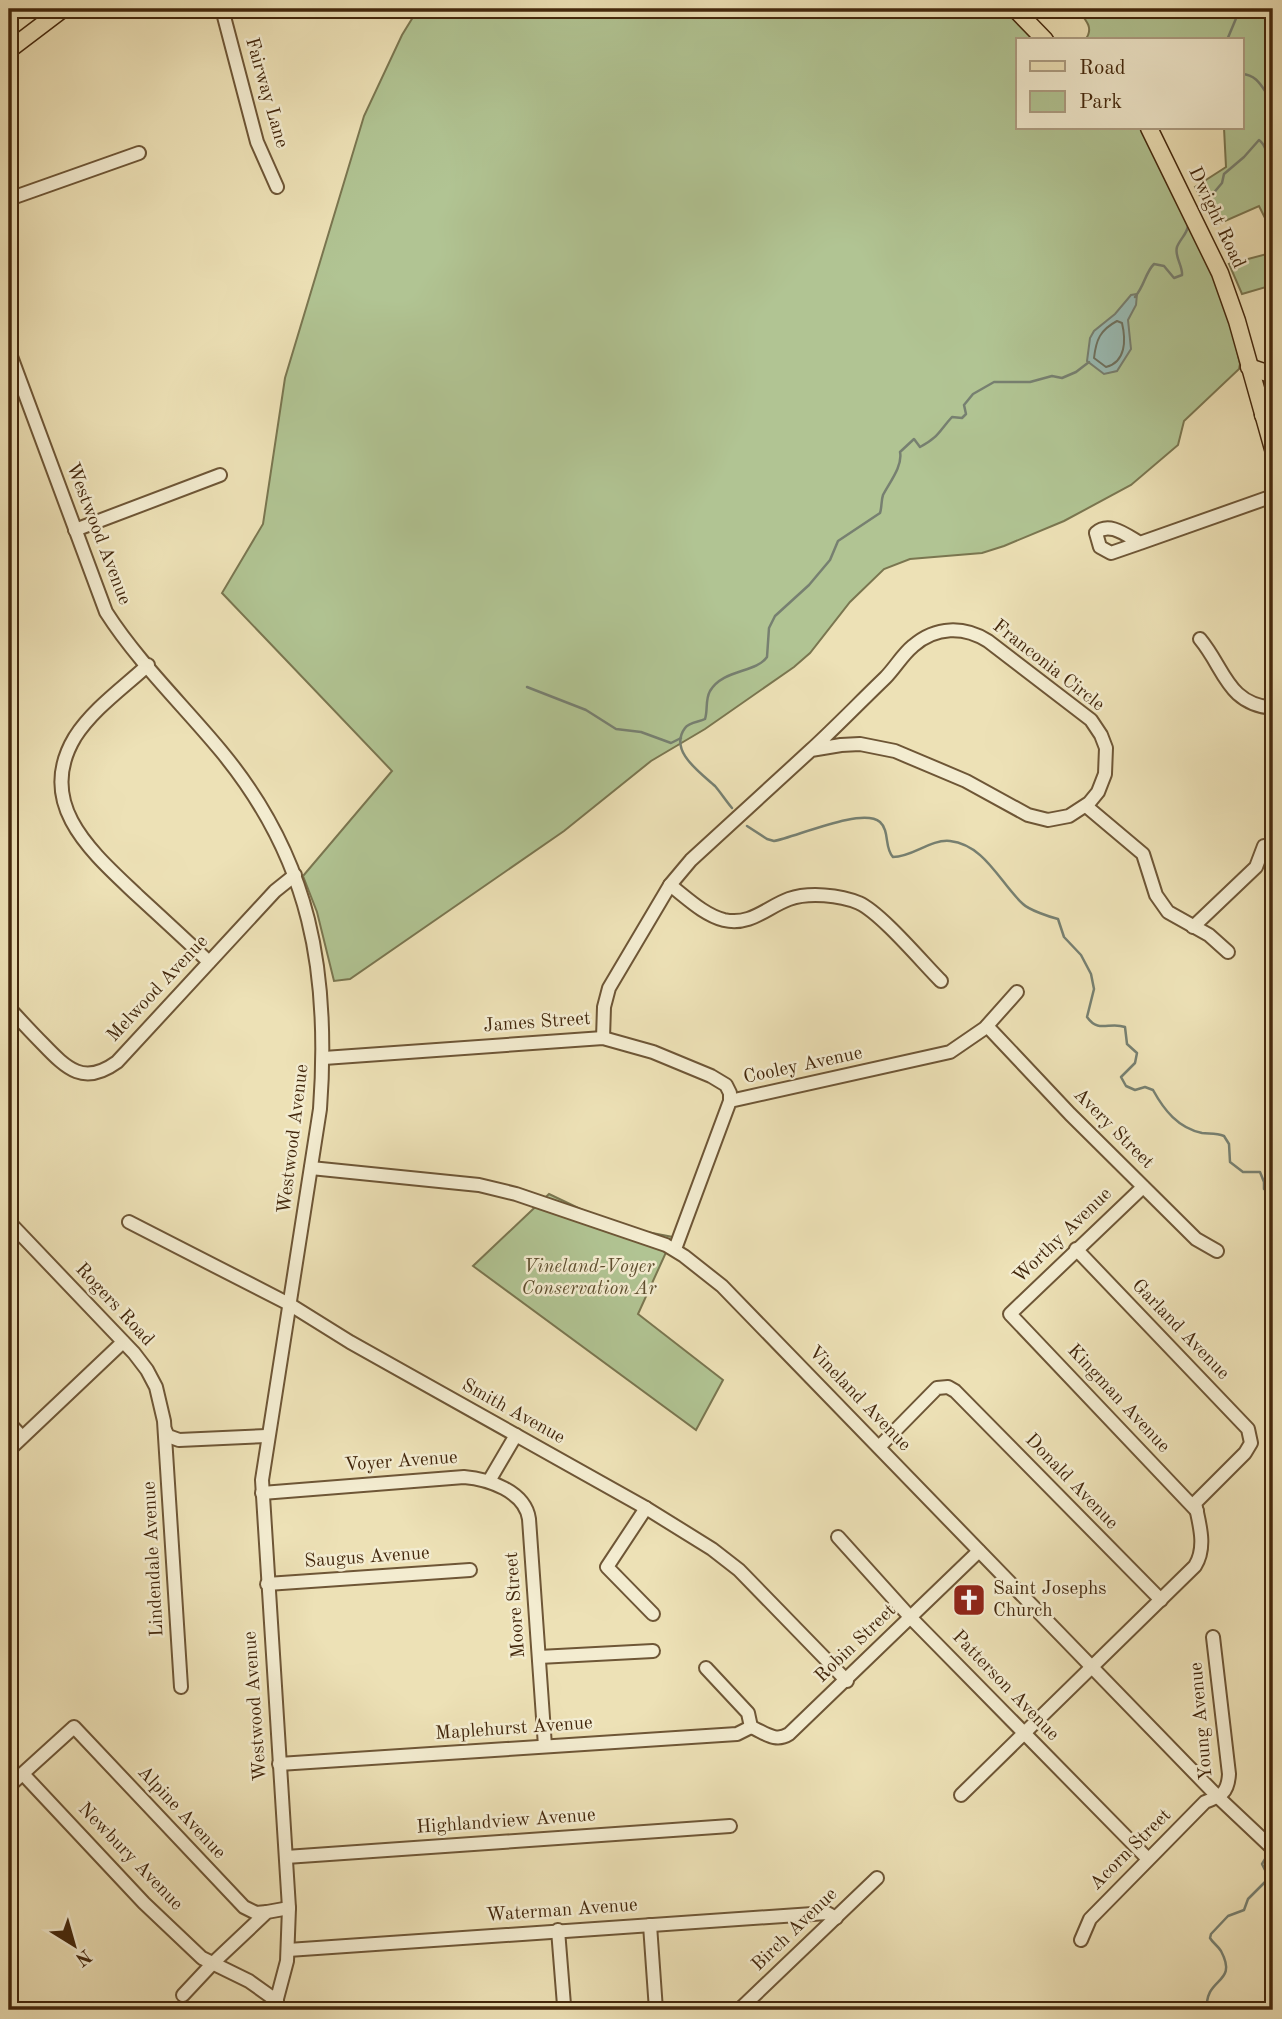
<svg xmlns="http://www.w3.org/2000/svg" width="1282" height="2019" viewBox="0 0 1282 2019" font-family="'Old Standard TT',serif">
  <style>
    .green { fill: #b1c493; stroke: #7a7650; stroke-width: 2 }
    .water { fill: #9abcb5; stroke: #778071; stroke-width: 2 }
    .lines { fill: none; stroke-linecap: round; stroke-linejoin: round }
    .shore { stroke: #6e7260; stroke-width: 2 }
    .stream { stroke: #778071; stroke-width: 2.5 }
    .minor-casing { stroke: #6e5636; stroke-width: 16 }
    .major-casing { stroke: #43270c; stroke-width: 19 }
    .minor { stroke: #f3ecd0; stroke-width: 12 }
    .major { stroke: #ede1b6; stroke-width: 16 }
    .labels { text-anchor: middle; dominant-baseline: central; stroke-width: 5; stroke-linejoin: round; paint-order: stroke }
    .street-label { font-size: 19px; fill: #43270c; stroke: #f3ecd0 }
    .park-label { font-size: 19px; font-style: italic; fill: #5e4e2e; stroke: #f3ecd0 }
    .poi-label { font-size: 19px; fill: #43270c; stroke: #f3ecd0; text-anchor: start }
  </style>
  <rect width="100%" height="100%" fill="#ede1b6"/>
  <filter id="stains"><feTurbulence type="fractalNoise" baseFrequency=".00286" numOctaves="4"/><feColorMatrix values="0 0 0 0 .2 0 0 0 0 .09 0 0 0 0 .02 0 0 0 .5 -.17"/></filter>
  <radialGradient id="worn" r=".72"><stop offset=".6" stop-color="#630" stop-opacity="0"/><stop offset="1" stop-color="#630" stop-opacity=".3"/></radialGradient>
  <!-- green -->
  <g class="green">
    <polygon points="418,9 1006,9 1036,40 1018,40 1018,128 1141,128 1193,232 1228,310 1240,364 1239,369 1184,421 1178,445 1131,485 1064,521 1004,546 982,553 910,559 884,569 850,602 810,653 794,667 705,729 651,761 564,831 350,979 334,981 317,912 303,876 392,771 222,593 263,524 285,378 364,116 402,35"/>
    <path d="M1077,9H1273V285L1242,294L1229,264L1267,254L1270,228L1259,206L1216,225L1195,187L1226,167L1224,128H1242V40H1085C1095,28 1085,19 1077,9Z"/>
    <polygon points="549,1194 616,1226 673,1237 638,1314 723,1380 696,1430 473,1266"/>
  </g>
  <!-- water -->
  <polygon class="water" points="1137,294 1136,305 1128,320 1131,349 1117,371 1104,374 1087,361 1090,338 1094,331 1115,314 1131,295"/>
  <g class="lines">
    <!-- shore -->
    <path class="shore" d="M1117,321L1122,323C1126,340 1126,362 1106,367L1094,358C1096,340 1100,330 1117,321Z"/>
    <!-- stream -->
    <g class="stream">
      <polyline points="1227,40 1240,9"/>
      <path d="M1242,74C1260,75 1263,92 1273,101"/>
      <path d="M1206,202L1222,183L1224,174L1244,157L1259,140C1268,146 1264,156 1273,161"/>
      <path d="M1135,297C1145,285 1145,273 1154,264L1164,266L1174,278L1182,275C1183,266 1174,256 1177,247C1180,239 1187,234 1188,226"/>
      <polyline points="527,687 586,710 616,729 641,732 671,743 681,738"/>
      <path d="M732,808C726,801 721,793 715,786C701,773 668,751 685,728C689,722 699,722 705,719C708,710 705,700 710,691C723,669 756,673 767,657L769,628L775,616L809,585L830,560L838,541L880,513C882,507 881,501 883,495C889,483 903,466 900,452L914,439L920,447C939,437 939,431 952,417L962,418L966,414L964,405L973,394L994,382H1030L1052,376L1062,378L1076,372L1089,362"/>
      <path d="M747,826L767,839L774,841C796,837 862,807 880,822C890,831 884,848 893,857C913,857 930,839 950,841C985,845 1000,883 1023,904C1029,910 1050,917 1058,919L1064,937L1081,955L1091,974L1094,989L1087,1017C1099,1034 1109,1021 1125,1027L1127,1044L1137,1053L1135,1063L1121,1077L1126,1086L1135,1090L1145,1087L1153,1090C1164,1110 1178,1128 1202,1133C1209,1134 1216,1133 1224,1136L1229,1144L1230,1162L1243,1172H1260L1264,1182V1189L1273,1195"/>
      <path d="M1207,2010C1204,1976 1239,1985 1221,1951C1218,1946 1213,1943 1210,1938L1211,1934L1228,1916L1244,1910L1248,1899L1269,1878L1262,1864L1267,1856"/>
    </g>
    <defs>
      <g id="minor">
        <polyline points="222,9 257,142 277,187"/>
        <polyline points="9,199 139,153"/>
        <path d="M9,351L106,612C138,662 183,705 221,751C311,860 330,972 320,1109L262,1480L289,1908L287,1961L274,2010"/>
        <polyline points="75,530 220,475"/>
        <path d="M1140,543L1111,553L1100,547L1096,533C1109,521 1126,535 1140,543L1273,496"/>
        <path d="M1200,639C1225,669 1227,704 1273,708"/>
        <path d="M148,665C123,688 93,709 75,737C34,805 94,854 138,896C162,918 186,940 209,962"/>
        <polyline points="1086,806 1143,854 1156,895 1168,912 1209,935 1228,952"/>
        <path d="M670,885C687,898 704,915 724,920C751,926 767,907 789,899C809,892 840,895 859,903C881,913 922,962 941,981"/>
        <polyline points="1193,927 1256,867 1264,846"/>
        <path d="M9,1008C20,1020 31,1032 43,1044C67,1069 84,1086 117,1062L275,891L295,875"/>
        <polyline points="987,1026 1070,1114 1196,1239 1217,1251"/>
        <path d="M603,1038L604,1007L609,988L670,885L691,860L811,750L841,745L860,744L895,751L966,781L1028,815L1048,820L1069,816L1089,803L1098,792L1105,774L1106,748L1101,735L1091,720L988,641C964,626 936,626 913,646C902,655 895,668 885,678C860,702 836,727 811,750"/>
        <polyline points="324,1058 603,1038 653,1052 711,1076 726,1085 730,1093 730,1101"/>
        <polyline points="311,1168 479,1185 516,1194 666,1245 684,1256 722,1286 1219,1798 1273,1849"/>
        <polyline points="1143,1187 1010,1314 1197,1511"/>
        <polyline points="9,1222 134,1353 147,1370 156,1387 164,1421 181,1687"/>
        <polyline points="129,1222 289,1304 350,1342 646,1508 712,1549 739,1570 847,1681"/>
        <polyline points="675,1249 730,1101 950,1052 985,1028 1017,992"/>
        <polyline points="9,1423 22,1437"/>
        <polyline points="165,1430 168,1436 179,1440 267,1436"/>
        <polyline points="879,1447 937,1388 948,1387 955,1391 1161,1600"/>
        <polyline points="9,1450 123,1342"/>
        <polyline points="489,1481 516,1435"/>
        <path d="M262,1493L464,1477C488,1479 525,1491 529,1519L545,1746"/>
        <polyline points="646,1508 607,1567 653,1614"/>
        <polyline points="838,1537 911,1618 1148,1859"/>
        <polyline points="267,1584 470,1570"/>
        <polyline points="539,1657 653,1651"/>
        <polyline points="706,1668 748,1713 751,1727"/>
        <path d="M751,1727C764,1732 775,1743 789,1734L979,1551"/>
        <polyline points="279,1764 737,1734 751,1727"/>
        <polyline points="23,1774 144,1903 202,1958 249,1981 277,2001"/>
        <polyline points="9,1786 74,1727 244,1907 256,1913 267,1912"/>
        <path d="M961,1795L1195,1566C1207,1547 1199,1523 1195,1503L1245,1453L1251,1443L1248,1429L1076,1249"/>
        <polyline points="286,1857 730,1826"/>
        <polyline points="650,1925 656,2010"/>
        <polyline points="558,1930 564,2005"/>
        <path d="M1081,1940L1090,1919L1205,1802C1221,1796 1228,1793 1229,1774L1213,1637"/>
        <polyline points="288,1950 827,1913 836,1918"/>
        <polyline points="183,1995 213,1963 267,1912 289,1908"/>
        <polyline points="739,2010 877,1878"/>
      </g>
      <g id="major">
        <polyline points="1015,9 1045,40"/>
        <polyline points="9,50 63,9"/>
        <polyline points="1149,128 1220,273 1237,321 1273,449"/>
        <polyline points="1249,367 1273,375"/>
        <polyline points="1263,415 1267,399 1273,390"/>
      </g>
    </defs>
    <!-- minor casing -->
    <use href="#minor" class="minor-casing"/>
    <!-- major casing -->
    <use href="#major" class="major-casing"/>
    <!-- minor -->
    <use href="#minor" class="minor"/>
    <!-- major -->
    <use href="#major" class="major"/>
  </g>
  <!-- icons -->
  <defs>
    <symbol id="church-square" viewBox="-11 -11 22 22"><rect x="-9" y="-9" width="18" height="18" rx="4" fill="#8f2418" stroke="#f3ecd0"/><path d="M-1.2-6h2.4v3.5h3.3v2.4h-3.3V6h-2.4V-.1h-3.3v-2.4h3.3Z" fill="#fff"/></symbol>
  </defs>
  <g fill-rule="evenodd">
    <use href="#church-square" x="950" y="1581" width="38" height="38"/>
  </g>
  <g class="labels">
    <!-- street labels -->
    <g class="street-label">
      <text transform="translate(266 93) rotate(74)">Fairway Lane</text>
      <text transform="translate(1216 218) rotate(65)">Dwight Road</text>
      <text transform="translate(98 534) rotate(69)">Westwood Avenue</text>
      <text transform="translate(1048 666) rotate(38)">Franconia Circle</text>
      <text transform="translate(158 989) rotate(-47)">Melwood Avenue</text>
      <text transform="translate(537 1023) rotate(-4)">James Street</text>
      <text transform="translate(803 1066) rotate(-12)">Cooley Avenue</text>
      <text transform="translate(1113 1129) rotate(45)">Avery Street</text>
      <text transform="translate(294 1139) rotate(-83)">Westwood Avenue</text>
      <text transform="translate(1063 1236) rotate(-44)">Worthy Avenue</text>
      <text transform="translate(114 1305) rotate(47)">Rogers Road</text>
      <text transform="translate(1180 1330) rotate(46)">Garland Avenue</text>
      <text transform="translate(859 1399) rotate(46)">Vineland Avenue</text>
      <text transform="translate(1118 1399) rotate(47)">Kingman Avenue</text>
      <text transform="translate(513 1412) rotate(29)">Smith Avenue</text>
      <text transform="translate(401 1462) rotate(-4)">Voyer Avenue</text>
      <text transform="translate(1071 1482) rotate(46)">Donald Avenue</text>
      <text transform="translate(367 1558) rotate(-4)">Saugus Avenue</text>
      <text transform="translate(154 1559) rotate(-93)">Lindendale Avenue</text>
      <text transform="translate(516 1605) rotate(-94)">Moore Street</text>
      <text transform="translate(856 1644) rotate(-44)">Robin Street</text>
      <text transform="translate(1005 1686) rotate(46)">Patterson Avenue</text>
      <text transform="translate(256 1706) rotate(-94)">Westwood Avenue</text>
      <text transform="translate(1202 1721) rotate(-95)">Young Avenue</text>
      <text transform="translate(514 1729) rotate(-4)">Maplehurst Avenue</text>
      <text transform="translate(181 1813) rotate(47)">Alpine Avenue</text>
      <text transform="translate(506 1822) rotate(-4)">Highlandview Avenue</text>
      <text transform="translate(1131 1850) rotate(-45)">Acorn Street</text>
      <text transform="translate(130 1857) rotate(46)">Newbury Avenue</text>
      <text transform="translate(562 1911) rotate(-4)">Waterman Avenue</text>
      <text transform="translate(795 1930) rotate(-44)">Birch Avenue</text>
    </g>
    <!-- park labels -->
    <g class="park-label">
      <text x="589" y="1267">Vineland-Voyer<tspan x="589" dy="22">Conservation Ar</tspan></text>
    </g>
    <!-- poi labels -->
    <g class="poi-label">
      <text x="993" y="1589">Saint Josephs<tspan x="993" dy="22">Church</tspan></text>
    </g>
  </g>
  <!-- margin -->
  <rect width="1282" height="2019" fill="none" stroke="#ede1b6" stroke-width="35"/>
  <rect x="10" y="10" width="1261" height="1998" fill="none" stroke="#43270c" stroke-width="3.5"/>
  <rect x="18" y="18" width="1247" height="1984" fill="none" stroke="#43270c" stroke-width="2"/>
  <!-- legend -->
  <rect x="1016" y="38" width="228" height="91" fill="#f3ecd0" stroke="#ad9d82" stroke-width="2"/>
  <rect x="1030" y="61" width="35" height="10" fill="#ede1b6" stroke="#ad9d82" stroke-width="2"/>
  <text x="1079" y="74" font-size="21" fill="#43270c">Road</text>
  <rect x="1030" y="91" width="35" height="21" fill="#b1c493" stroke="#ad9d82" stroke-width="2"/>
  <text x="1079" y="108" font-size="21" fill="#43270c">Park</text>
  <!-- north arrow -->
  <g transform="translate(74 1945) rotate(143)" stroke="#f3ecd0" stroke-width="5" paint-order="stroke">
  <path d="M0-5L12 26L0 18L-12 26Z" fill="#43270c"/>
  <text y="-10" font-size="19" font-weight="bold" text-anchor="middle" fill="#43270c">N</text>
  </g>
  <rect width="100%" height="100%" filter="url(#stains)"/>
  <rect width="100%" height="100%" fill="url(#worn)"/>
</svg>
